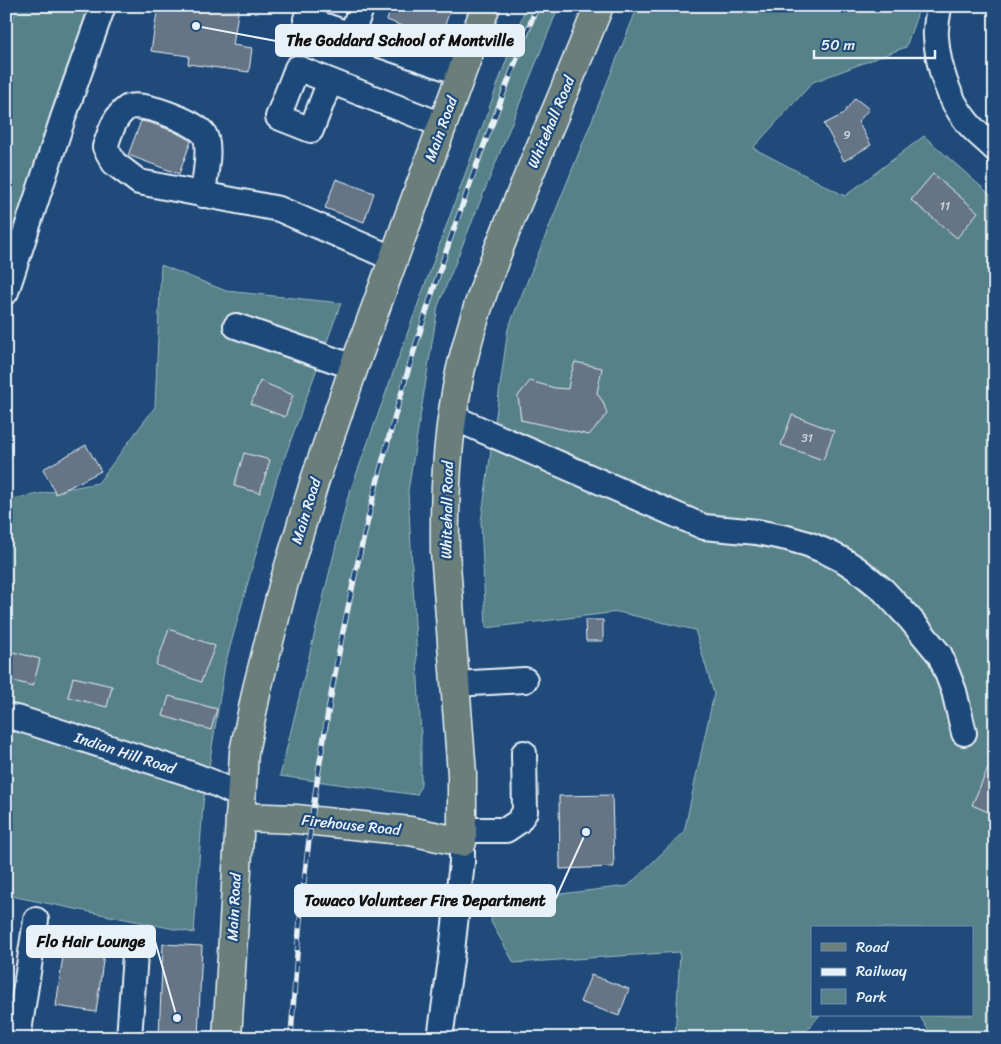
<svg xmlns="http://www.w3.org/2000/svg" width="1001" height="1044" viewBox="0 0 1001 1044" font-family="Sriracha,sans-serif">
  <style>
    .green { fill: #568189; stroke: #9fb9c0 }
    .building { fill: #667486; stroke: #e8f1f8 }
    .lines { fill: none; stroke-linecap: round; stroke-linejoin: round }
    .minor-casing { stroke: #e8f1f8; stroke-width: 28 }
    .major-casing { stroke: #e8f1f8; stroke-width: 31 }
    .minor { stroke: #1f4a7a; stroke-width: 24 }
    .major { stroke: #6b7f7c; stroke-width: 28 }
    .rail-casing { stroke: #e8f1f8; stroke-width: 5.5 }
    .rail { stroke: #1f4a7a; stroke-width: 4; stroke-dasharray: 11; stroke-linecap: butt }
    .labels { text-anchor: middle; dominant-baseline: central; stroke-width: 4.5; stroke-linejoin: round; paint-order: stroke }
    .number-label { font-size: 12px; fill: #c8d2dc }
    .street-label { font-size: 15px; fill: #e8f1f8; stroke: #1f4a7a }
    .leader { fill: none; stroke: #e8f1f8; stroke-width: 2 }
    .callout-dot { fill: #e8f1f8; stroke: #1f4a7a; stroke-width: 2 }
    .callout { fill: #e8f1f8; stroke: #e8f1f8; stroke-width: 2 }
    .callout-label { font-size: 16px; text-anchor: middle; font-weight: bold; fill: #111 }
  </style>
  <rect width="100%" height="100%" fill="#1f4a7a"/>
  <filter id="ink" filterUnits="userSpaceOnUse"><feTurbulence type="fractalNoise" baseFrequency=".02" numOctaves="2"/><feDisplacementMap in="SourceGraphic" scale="10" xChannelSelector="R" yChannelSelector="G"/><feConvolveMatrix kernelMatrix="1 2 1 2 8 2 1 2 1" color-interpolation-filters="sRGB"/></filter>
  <g filter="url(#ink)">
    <!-- green -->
    <g class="green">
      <polygon points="18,6 102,6 6,256 6,37"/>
      <polygon points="526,6 559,6 438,306 408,491 421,736 421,785 417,795 280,776 347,500"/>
      <polygon points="638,6 920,6 906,47 813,82 753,148 845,196 924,136 995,199 995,1038 933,1038 919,1015 972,1015 972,928 812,928 812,1015 820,1015 799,1038 675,1038 680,952 514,963 491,922 492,902 628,886 684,832 714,694 695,630 618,612 486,628 481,522 508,329"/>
      <polygon points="161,265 226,291 341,303 277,478 225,665 203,804 194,933 6,895 6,500 98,483 155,407"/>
    </g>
    <!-- building -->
    <g class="building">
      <polygon points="158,6 239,6 233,45 252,48 249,72 188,64 189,56 151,51"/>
      <polygon points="392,6 452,6 439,40 387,20"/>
      <polygon points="855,98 869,109 858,122 871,145 844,161 824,124 842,115"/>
      <polygon points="141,121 151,123 173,131 191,141 179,174 128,155"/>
      <polygon points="933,174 978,212 957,238 911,200"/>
      <polygon points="336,179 374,193 364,222 325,208"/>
      <polygon points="575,362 602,368 597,393 603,402 607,414 589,435 521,420 518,396 530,381 555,388 568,389 570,377"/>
      <polygon points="260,381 293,395 285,417 251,404"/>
      <polygon points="792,415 834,431 823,460 781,445"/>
      <polygon points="86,445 101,471 56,494 43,469"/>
      <polygon points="244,453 270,460 260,493 234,486"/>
      <polygon points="585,620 603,620 603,641 586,641"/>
      <polygon points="169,629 215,646 201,682 156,665"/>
      <polygon points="6,650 40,659 33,686 6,679"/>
      <polygon points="73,677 112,686 107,707 68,697"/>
      <polygon points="169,696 217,709 211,730 163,716"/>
      <polygon points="995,752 995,815 972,805"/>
      <polygon points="612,795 614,867 560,869 559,796"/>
      <polygon points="67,927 107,932 96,1012 56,1006"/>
      <polygon points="163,944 202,946 198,1038 159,1036"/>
      <polygon points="591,975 629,989 619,1016 580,1002"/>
    </g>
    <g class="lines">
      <defs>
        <g id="minor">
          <polyline points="362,6 351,35 461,73"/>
          <path d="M939,6C938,16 935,27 936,37C938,66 948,99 967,122C975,132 986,140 995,149"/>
          <polyline points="306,19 351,35"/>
          <polyline points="330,81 311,130 278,117 297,68 442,125"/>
          <path d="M203,195C204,180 212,146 204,134C195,122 140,100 127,108C114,117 110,133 105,147L114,163L139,182L279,209L394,259"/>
          <polyline points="6,292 63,118 103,6"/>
          <polyline points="236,326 354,367"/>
          <polyline points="452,417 704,527 757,532 787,538 808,544 827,552 843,560 857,569 883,590 911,620 940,655 954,691 964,733"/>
          <polyline points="455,684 525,680"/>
          <polyline points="6,716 20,719 188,773 212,782 241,796"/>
          <polyline points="462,830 506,830 518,822 525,812 524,753"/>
          <polyline points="18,1038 36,920"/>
          <polyline points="129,1038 136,941"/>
          <polyline points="440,1038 451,960 462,862 462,842"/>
        </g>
        <g id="major">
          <path d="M240,817L296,819L410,831L462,842V774L445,551C444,484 448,416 465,352C483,281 513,213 541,146C561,100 580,53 599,6"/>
          <polyline points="227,1038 244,752 257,689 283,586 315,480 354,367 486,6"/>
        </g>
      </defs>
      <!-- minor casing -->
      <use href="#minor" class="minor-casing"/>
      <!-- major casing -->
      <use href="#major" class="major-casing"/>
      <!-- minor -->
      <use href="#minor" class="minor"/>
      <!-- major -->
      <use href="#major" class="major"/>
      <defs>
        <path id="rail" d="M291,1038C292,1018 294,999 295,979C299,927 304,876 311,825C334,648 374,473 429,303C461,203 499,105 537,6"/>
      </defs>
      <!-- rail casing -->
      <use href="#rail" class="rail-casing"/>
      <!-- rail -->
      <use href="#rail" class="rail"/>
    </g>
  </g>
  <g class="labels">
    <!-- number labels -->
    <g class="number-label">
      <text x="847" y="135">9</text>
      <text x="945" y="206">11</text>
      <text x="807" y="438">31</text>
    </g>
    <!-- street labels -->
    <g class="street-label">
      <text transform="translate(551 122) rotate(-67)">Whitehall Road</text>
      <text transform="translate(441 129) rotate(-70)">Main Road</text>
      <text transform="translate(447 510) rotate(-89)">Whitehall Road</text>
      <text transform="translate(306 511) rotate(-73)">Main Road</text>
      <text transform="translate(125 753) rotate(18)">Indian Hill Road</text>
      <text transform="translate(351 825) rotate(6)">Firehouse Road</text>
      <text transform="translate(234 907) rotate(-87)">Main Road</text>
    </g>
  </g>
  <!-- callouts -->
  <path class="leader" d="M196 26L276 41M586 832L555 900M177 1018L155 941"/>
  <g class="callout-dot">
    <circle cx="196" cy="26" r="5"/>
    <circle cx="586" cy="832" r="5"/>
    <circle cx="177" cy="1018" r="5"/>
  </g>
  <g class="callout">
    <rect x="276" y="25" width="248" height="31" rx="5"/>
    <rect x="295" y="885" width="260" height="31" rx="5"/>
    <rect x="27" y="926" width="128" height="31" rx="5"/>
  </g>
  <g class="callout-label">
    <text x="400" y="46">The Goddard School of Montville</text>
    <text x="425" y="906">Towaco Volunteer Fire Department</text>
    <text x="91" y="947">Flo Hair Lounge</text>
  </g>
  <!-- margin -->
  <rect width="1001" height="1044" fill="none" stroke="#1f4a7a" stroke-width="25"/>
  <rect x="12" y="12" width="976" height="1019" fill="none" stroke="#e8f1f8" stroke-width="2" filter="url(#ink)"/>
  <!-- legend -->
  <rect x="811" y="926" width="162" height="90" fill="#1f4a7a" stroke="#6f8dac"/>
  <rect x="821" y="943" width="25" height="8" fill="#6b7f7c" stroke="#6f8dac"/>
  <text x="856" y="952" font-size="15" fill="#e8f1f8">Road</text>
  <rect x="821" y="968" width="25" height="8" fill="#e8f1f8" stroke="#6f8dac"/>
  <text x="856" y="976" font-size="15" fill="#e8f1f8">Railway</text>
  <rect x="821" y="989" width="25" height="15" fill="#568189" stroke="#6f8dac"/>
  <text x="856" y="1002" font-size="15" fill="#e8f1f8">Park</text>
  <!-- scale -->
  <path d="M814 50v8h121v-8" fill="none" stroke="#e8f1f8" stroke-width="2.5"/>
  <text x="821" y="50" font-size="15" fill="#e8f1f8" stroke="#1f4a7a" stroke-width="4" paint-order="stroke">50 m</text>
</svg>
